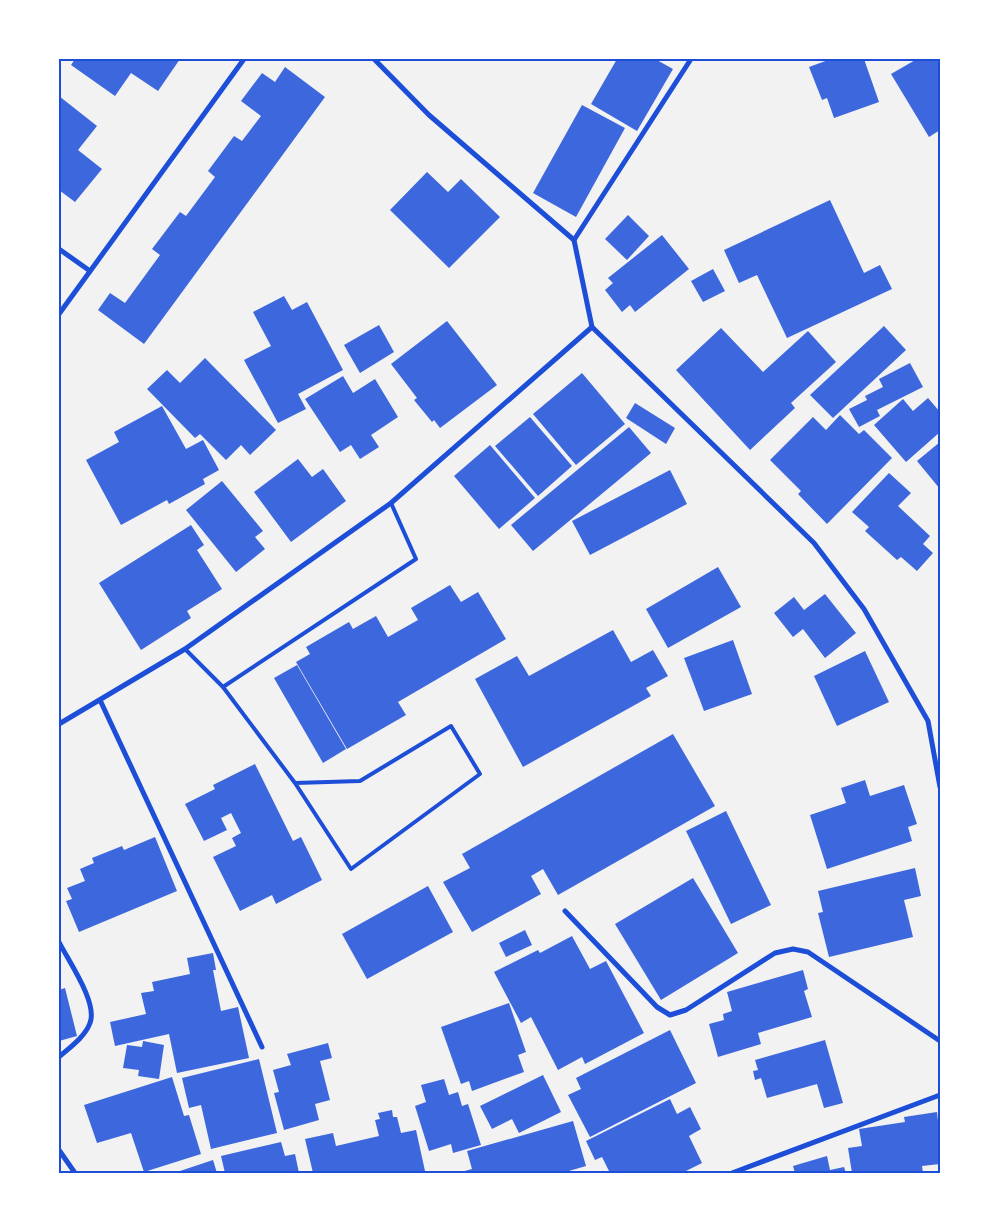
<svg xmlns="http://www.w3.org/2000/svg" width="999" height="1232" viewBox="0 0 999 1232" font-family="'Roboto Condensed',sans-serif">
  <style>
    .building { fill: #3d67dc }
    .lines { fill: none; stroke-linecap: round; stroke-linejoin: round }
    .service { stroke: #1d4ed8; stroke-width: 4 }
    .minor { stroke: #1d4ed8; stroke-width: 5 }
    .neatline { fill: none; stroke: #1d4ed8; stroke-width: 2 }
  </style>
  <rect width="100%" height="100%" fill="#f2f2f2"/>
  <!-- building -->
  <g class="building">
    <polygon points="75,59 180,59 158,91 131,73 115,96 71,65"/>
    <polygon points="617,59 632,59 636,61 638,59 655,59 673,69 637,131 591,104"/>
    <polygon points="831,59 864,59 879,102 834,118 827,98 822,100 809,67"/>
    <polygon points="917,59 940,59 940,130 929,137 891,74"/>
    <polygon points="285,67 325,97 144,344 98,310 110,293 125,303 160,255 152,249 180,212 186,216 215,177 208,171 234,136 242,141 261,116 241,101 262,73 275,82"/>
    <polygon points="59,96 97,126 78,150 102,169 75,202 59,190"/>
    <polygon points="582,105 625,128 576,217 533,193"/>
    <polygon points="427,172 448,192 461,179 500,217 449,268 390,210"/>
    <polygon points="830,200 864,273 880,265 892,289 787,338 757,275 739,283 724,250"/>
    <polygon points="628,215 649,236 627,260 605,239"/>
    <polygon points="662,235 689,269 635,312 630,305 622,312 605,290 613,283 608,278"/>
    <polygon points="713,269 725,291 703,302 691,281"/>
    <polygon points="284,296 292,310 307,302 343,370 298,394 306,409 278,423 244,360 271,346 253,312"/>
    <polygon points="447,321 497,385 440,428 434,420 432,422 414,400 417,398 391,364"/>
    <polygon points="379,325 394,352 360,373 344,345"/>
    <polygon points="884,326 906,350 833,418 810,395"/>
    <polygon points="721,328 763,372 808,331 836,362 791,403 795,408 750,450 676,370"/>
    <polygon points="205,358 276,430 250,455 241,445 226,460 200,434 195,438 147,389 167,370 180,383"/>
    <polygon points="910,363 923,387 877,410 880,416 859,427 849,409 867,400 865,396 883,387 879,379"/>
    <polygon points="582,373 625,424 576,465 533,414"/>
    <polygon points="343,376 353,393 375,379 398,417 371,435 379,447 360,459 351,445 340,452 305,399"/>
    <polygon points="928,398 940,412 940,432 906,462 874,425 903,399 913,411"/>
    <polygon points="635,403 675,428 666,444 626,418"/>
    <polygon points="162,406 186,449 203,440 219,470 203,479 205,484 169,504 167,500 121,525 86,460 119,442 114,432"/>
    <polygon points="840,415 859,434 864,430 892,458 827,524 798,494 801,491 770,460 813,417 826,430"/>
    <polygon points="530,417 572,466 538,496 495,446"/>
    <polygon points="629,427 651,453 533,551 511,525"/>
    <polygon points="940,442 940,489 917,461"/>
    <polygon points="490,445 535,498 499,529 454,476"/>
    <polygon points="298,459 312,477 323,469 346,501 291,542 254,492"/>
    <polygon points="670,470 687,504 590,555 572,521"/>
    <polygon points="889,473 911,493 898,506 930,536 923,544 933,553 917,571 901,557 897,560 865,531 869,527 852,512"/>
    <polygon points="222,481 263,531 255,537 265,549 236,572 186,510"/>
    <polygon points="191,525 204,545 197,550 222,589 187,611 191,618 141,650 99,583"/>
    <polygon points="718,567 741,607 668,648 646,609"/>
    <polygon points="450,585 461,602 478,592 506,639 398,702 406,715 347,749 296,662 310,654 306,647 349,622 353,629 376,616 388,637 418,620 411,608"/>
    <polygon points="825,594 856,633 825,658 803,629 793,637 774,613 794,597 804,610"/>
    <polygon points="613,630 631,662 653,650 668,676 646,688 651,696 523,767 475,679 517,656 529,676"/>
    <polygon points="733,640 752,694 704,711 684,658"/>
    <polygon points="865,651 889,702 837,726 814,676"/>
    <polygon points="297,665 346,749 323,763 274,678"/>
    <polygon points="673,734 715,806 558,895 543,869 531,876 541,894 472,932 443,882 470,868 462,854"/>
    <polygon points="255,764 293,841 301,837 322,880 276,904 272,895 240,911 213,857 236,846 232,838 241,833 231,813 221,818 227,830 204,841 185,804 215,789 213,785"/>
    <polygon points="865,780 870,796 904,785 917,824 908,827 912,841 827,869 810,815 846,803 841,788"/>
    <polygon points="726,811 771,905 731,924 686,831"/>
    <polygon points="155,837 177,891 79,932 66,901 72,899 67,888 85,881 80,869 94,863 92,858 122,846 124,850"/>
    <polygon points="915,868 921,896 904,900 913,937 829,957 818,913 823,912 818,891"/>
    <polygon points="693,878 738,953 661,1000 615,924"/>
    <polygon points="428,886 453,932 367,979 342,934"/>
    <polygon points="525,930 532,945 506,957 499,943"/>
    <polygon points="572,936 590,969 606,961 644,1033 585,1064 582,1057 558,1070 531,1017 521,1023 494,972 538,950 540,953"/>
    <polygon points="213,953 216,970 213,970 221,1011 238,1007 249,1058 177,1073 169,1034 115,1046 110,1022 146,1014 141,993 154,991 152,982 190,974 187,958"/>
    <polygon points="803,970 808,989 804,991 812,1017 758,1033 761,1044 718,1057 709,1024 724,1020 723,1014 732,1011 727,992"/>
    <polygon points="65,988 77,1036 59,1041 59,990"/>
    <polygon points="509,1003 526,1052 518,1055 524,1072 472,1091 469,1081 461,1084 441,1027"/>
    <polygon points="670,1030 696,1083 590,1137 568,1095 581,1089 576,1078"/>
    <polygon points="825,1040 843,1103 824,1108 817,1084 767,1098 761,1078 755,1080 753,1071 758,1070 755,1060"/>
    <polygon points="143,1041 164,1045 159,1079 138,1076 139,1070 123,1068 127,1045 142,1047"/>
    <polygon points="328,1043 332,1058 320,1061 330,1100 315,1104 319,1120 284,1130 274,1093 279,1092 273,1070 291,1065 287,1054"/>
    <polygon points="259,1059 277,1133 211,1149 201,1105 189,1108 182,1078"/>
    <polygon points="543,1075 561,1112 519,1133 512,1119 492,1129 480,1106"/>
    <polygon points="172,1077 184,1116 189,1115 201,1154 144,1172 131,1133 97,1143 84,1105"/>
    <polygon points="444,1079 449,1095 458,1092 462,1106 468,1104 481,1145 453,1153 451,1144 429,1151 415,1106 426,1102 421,1085"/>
    <polygon points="670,1099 677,1114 690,1107 701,1129 689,1136 702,1163 682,1173 610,1173 602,1157 595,1160 586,1141"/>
    <polygon points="392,1110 393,1117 397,1117 401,1133 416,1130 425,1171 418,1173 313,1173 305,1139 333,1133 336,1146 379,1136 375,1120 380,1119 378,1113"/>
    <polygon points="937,1112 940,1138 940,1164 922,1166 923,1173 852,1173 848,1148 862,1146 859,1129 905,1122 904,1117"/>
    <polygon points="573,1121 586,1166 562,1173 462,1173 461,1172 472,1169 467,1151"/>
    <polygon points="281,1142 285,1156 295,1154 299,1173 225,1173 221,1156"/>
    <polygon points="827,1156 830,1170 844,1167 846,1173 795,1173 793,1166"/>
    <polygon points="213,1160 217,1173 174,1173"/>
  </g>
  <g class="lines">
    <!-- service -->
    <g class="service">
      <polyline points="185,649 223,687 295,783 351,869 480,774 451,726 360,781 295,783"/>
      <polyline points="223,687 416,559 391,503"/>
    </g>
    <!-- minor -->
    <g class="minor">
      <polyline points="374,59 429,115 574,240 592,327 814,543 864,609 928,721 940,787"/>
      <polyline points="574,240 691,59"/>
      <polyline points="59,249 90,271"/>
      <polyline points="59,314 244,59"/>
      <polyline points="100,700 262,1047"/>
      <polyline points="59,724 185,649 391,503 592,327"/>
      <polyline points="565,911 657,1007 670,1015 686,1010 775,953 793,949 808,952 940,1041"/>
      <path d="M59,942C69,962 98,1003 90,1023C85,1037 69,1048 59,1057"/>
      <polyline points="59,1150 75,1173"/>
      <polyline points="732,1173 940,1095"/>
    </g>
  </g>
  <!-- border -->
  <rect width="999" height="1232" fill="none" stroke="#ffffff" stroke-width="120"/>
  <rect x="60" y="60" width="879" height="1112" class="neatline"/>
</svg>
